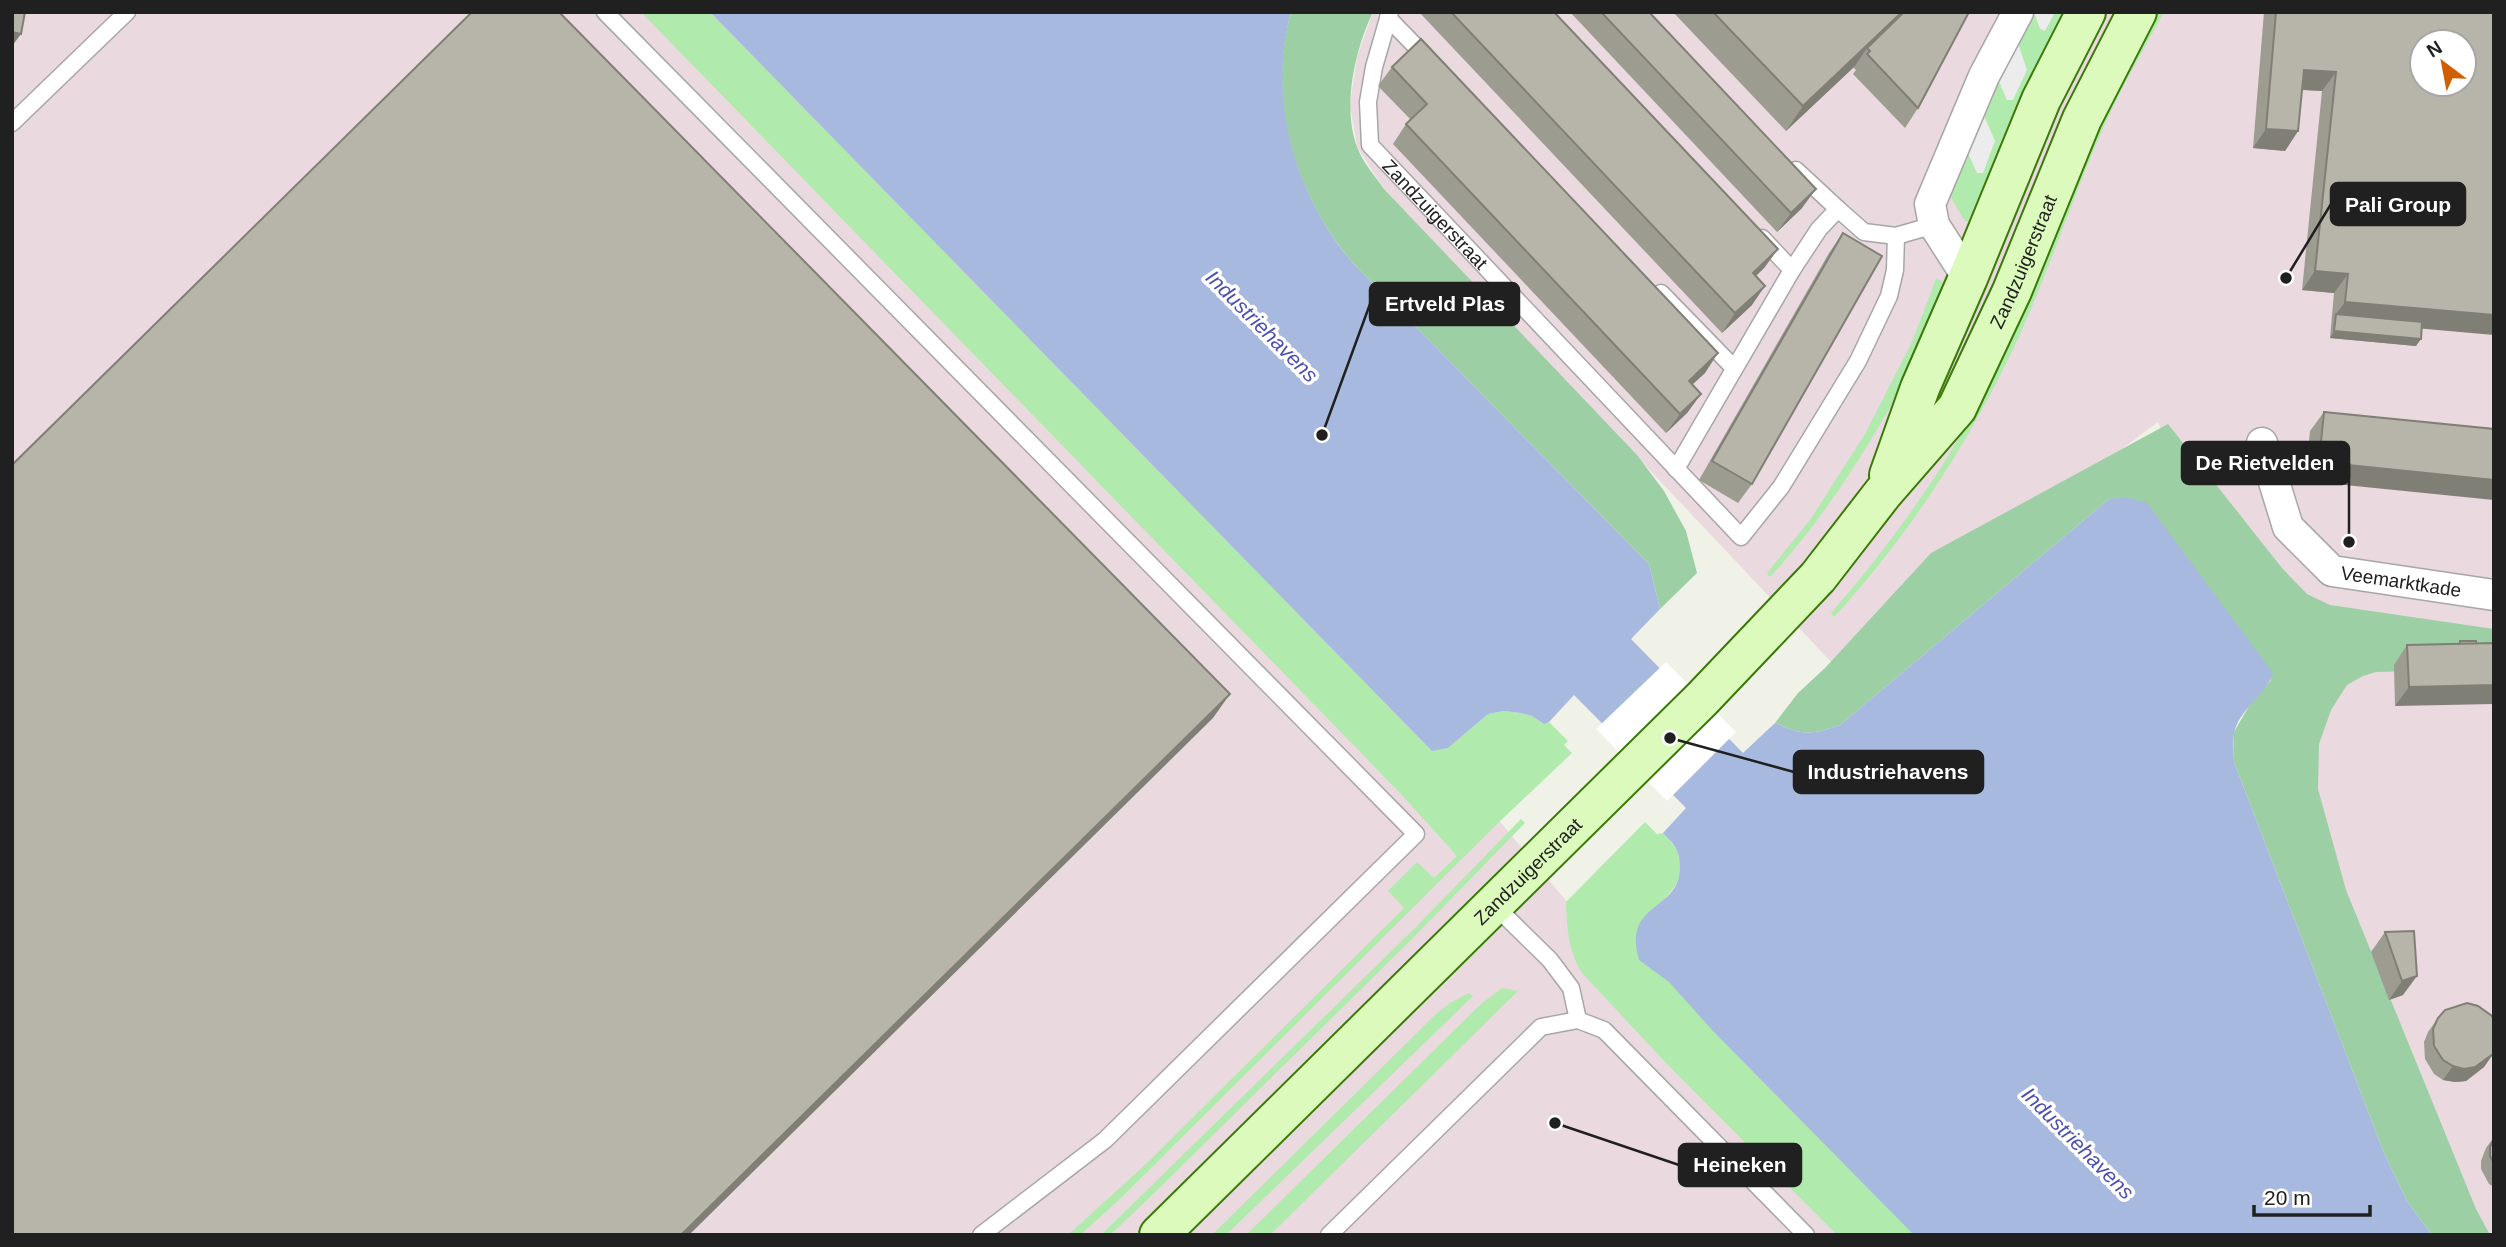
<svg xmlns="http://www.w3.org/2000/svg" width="2506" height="1247" viewBox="0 0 2506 1247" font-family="Arial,sans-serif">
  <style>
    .industrial { fill: #ead9df; fill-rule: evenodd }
    .grass { fill: #b0eaad }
    .forest { fill: #9cd0a4 }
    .parking { fill: #ececec }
    .water { fill: #a7b9de }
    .pier { fill: #fff }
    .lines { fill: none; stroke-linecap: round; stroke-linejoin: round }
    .lane-casing { stroke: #a7a7a7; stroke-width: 19 }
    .street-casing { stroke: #a7a7a7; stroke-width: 33 }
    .secondary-casing { stroke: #387a05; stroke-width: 42 }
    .lane { stroke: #fff; stroke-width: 16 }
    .street { stroke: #fff; stroke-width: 30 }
    .secondary { stroke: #dbfabc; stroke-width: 38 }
    .wall { fill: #9d9c91 }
    .shaded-wall { fill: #807f76 }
    .building { fill: #b7b5a9; stroke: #807f76; stroke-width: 2; fill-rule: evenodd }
    .labels { text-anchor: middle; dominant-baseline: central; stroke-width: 7; stroke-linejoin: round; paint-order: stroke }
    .street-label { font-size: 19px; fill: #202020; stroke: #fff }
    .water-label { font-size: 21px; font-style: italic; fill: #4b50b1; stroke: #fff }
    .leader { fill: none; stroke: #202020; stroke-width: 2.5 }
    .callout-dot { fill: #202020; stroke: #fff; stroke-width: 2.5 }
    .callout { fill: #202020; stroke: #202020; stroke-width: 2.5 }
    .callout-label { font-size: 21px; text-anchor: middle; font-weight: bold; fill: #fff }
  </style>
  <rect width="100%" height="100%" fill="#f0f1e7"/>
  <!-- industrial -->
  <g class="industrial">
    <polygon points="12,12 824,12 1612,956 2026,1235 12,1235"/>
    <path d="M1373,12H2494V1235H2474L2158,422L1833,664L1384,189L1357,147L1350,105L1357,57ZM2422,42H2464V84H2422Z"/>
  </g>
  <!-- grass -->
  <g class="grass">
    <polygon points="641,12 710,12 1432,751 1448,748 1488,714 1504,711 1520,713 1532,716 1544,724 1549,722 1568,741 1564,745 1572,753 1498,823 1119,1200 1080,1235 1068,1235 1146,1164 1404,908 1388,891 1417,862 1434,878 1457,856 1401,794"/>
    <polygon points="2027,12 2034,12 2040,28 2045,30 2055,12 2063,12 2017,105 1968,222 1964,220 1948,192 1963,152 1968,153 1977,173 1983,173 1981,109 1995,79 1999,81 2007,100 2015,35"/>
    <path d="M2158,12H2164C2144,49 2122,86 2105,124C2070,203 2044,287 2006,364C1960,456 1904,541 1834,617L1831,613C1896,539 1951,459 1996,372C2036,295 2063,210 2096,131C2114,90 2136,51 2158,12Z"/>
    <path d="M1936,279L1942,281V289C1925,330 1909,372 1888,411C1854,470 1816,527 1770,577L1767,573L1810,520L1865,434L1912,342Z"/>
    <polygon points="1521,819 1525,823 1412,939 1145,1202 1110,1235 1101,1235 1417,926"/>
    <path d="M1645,822L1657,834L1663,833C1705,874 1666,894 1639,925L1930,1235H1837L1668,1065L1582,973C1568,950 1567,928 1566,902Z"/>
    <polygon points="1502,988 1518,991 1270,1235 1246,1235 1481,1004"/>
    <polygon points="1469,993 1473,996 1226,1235 1212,1235 1436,1014 1450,1003"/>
  </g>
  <!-- forest -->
  <g class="forest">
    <path d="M1291,12H1373C1355,49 1342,107 1357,147C1362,161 1375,176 1384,189L1637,455L1664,491L1686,531L1697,573L1660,609L1649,564L1352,262C1295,194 1266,100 1291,12Z"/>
    <path d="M2168,424L2282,568L2307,594L2330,605L2494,629V669L2376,672L2363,676L2347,685L2331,710L2319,744L2318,789L2346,890L2476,1209L2490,1235H2432L2407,1201L2384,1153L2234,762V732L2249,706L2271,680L2109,499L1840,725C1810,735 1804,736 1775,723L1798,693L1825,668L1931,553Z"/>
  </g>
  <!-- parking -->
  <g class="parking">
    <polygon points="2034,12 2055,12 2045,31 2040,29"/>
    <polygon points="2015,35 2027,70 2013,100 2007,100 1999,81 1995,79"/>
    <polygon points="1981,109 1995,141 1983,173 1977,173 1968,153 1963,152"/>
  </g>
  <!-- water -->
  <path class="water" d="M710,12H1291C1267,100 1295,194 1352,262L1649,564L1660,609L1631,639L1743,753L1775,723C1804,736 1810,735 1840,725L2109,499L2125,497L2147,503L2273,673C2266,695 2238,710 2234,734C2233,743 2234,753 2234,762L2384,1153L2407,1201L2432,1235H1914L1713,1031L1669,982L1639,960C1636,948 1634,939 1638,927C1648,903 1681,900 1680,866C1680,850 1673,843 1663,833L1686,808L1574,695L1549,722L1544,724L1532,716L1520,713L1504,711L1488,714L1448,748L1432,751Z"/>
  <!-- pier -->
  <polygon class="pier" points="1666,662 1736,732 1667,801 1596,729"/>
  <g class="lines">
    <defs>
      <g id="lane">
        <polyline points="605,12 1416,834 1105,1140 981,1235"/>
        <path id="s1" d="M1390,12L1374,67L1368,102L1370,145L1741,537L1781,487L1858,361L1889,296L1895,270L1896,236"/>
        <polyline points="1388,18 1428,59"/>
        <polyline points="12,123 127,12"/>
        <polyline points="1796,170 1838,209"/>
        <polyline points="1762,238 1792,270"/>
        <polyline points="1661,293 1734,368"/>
        <polyline points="1676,469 1792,270 1819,229 1838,209 1864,232 1896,236 1934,225"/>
        <polyline points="1494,905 1550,960 1571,988 1578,1020"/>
        <polyline points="1329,1235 1541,1027 1578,1020 1604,1030 1806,1235"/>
      </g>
      <g id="street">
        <polyline points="1968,278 1934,225 1930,204 1984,76 2018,12"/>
        <path id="s2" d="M2262,443L2288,527L2332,571L2494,595"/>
      </g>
      <g id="secondary">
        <polyline points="1889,475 1920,388 1968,278 2041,100 2086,12"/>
        <path id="s3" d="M1159,1235L1702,699L1818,577L1883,493L1957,408L2012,291L2082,119L2137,12"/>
      </g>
    </defs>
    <!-- lane casing -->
    <use href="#lane" class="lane-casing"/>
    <!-- street casing -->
    <use href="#street" class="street-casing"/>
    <!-- secondary casing -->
    <use href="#secondary" class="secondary-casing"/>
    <!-- lane -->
    <use href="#lane" class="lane"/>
    <!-- street -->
    <use href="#street" class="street"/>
    <!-- secondary -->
    <use href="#secondary" class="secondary"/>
  </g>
  <!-- wall -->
  <g class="wall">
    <polygon points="1419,12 1554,12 1778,249 1764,268 1756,276 1752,305 1722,333"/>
    <polygon points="1570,12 1649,12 1802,208 1777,232"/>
    <polygon points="1673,12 1969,12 1918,108 1905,128 1853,74 1856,70 1853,67 1855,66 1786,131"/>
    <polygon points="2264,12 2494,12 2422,329 2416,346 2330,338 2334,293 2302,290 2322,91 2302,90 2298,131 2285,151 2253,148"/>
    <polygon points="1392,67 1705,373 1692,385 1701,394 1687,413 1666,433 1393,144 1406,124 1411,120 1378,86"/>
    <polygon points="1843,233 1752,484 1738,503 1699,480 1829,253"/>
    <polygon points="2324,412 2494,429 2305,481 2310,431"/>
    <polygon points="2460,641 2476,644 2395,706 2394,665 2407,645 2458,644"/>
    <polygon points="2414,931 2403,995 2389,1000 2371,952 2385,932"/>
    <polygon points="2438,1018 2493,1054 2484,1067 2466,1081 2455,1082 2443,1080 2434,1074 2425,1059 2424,1042 2428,1032"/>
    <polygon points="2494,1137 2494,1187 2489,1184 2481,1169 2481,1161 2486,1148"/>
  </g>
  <!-- shaded-wall -->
  <g class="shaded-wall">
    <polygon points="1902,12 1911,12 1870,51 1867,48 1855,66 1786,131 1803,106"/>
    <polygon points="12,32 21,34 12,46"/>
    <polygon points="2304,70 2336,72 2322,91 2290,89"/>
    <polygon points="2266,129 2298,131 2285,151 2253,148"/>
    <polygon points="1816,189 1802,208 1777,232 1791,213"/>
    <polygon points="1778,249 1764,268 1739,292 1753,273"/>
    <polygon points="2315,271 2348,274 2334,293 2302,290"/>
    <polygon points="1765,286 1752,305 1722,333 1735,313"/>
    <polygon points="2345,302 2494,315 2494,335 2336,321 2336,314"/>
    <polygon points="2334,331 2421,339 2416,346 2330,338"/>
    <polygon points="1718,353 1705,373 1675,400 1689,381"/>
    <polygon points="1701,394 1687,413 1666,433 1680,414"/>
    <polygon points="2319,462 2494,480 2494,500 2305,481"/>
    <polygon points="2494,685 2494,704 2395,706 2409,687"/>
    <polygon points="1230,694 1213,718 689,1235 681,1235"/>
    <polygon points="2417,976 2403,995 2389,1000 2402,981"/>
    <polygon points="2493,1054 2484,1067 2466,1081 2455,1082 2443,1080 2453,1066"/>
  </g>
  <!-- building -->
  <g class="building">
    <polygon points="12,12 25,12 21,34 12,32"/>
    <polygon points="472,12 559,12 1230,694 681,1235 12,1235 12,465"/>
    <polygon points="1451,12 1554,12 1778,249 1753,273 1765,286 1735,313"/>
    <polygon points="1601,12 1649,12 1816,189 1791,213"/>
    <polygon points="1713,12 1902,12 1803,106"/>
    <polygon points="1904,12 1969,12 1918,108 1867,54 1870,51 1867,48"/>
    <path d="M2276,12H2494V315L2345,302L2348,274L2315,271L2336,72L2304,70L2298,131L2266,129ZM2422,42H2464V84H2422Z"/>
    <polygon points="1421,39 1718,353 1689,381 1701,394 1680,414 1406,124 1427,104 1392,67"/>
    <polygon points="1843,233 1882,256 1752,484 1712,461"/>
    <polygon points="2336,314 2422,322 2421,339 2334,331"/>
    <polygon points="2324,412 2494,429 2494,480 2319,462"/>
    <rect x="2460" y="641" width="16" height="3"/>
    <polygon points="2494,643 2494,685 2409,687 2407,645"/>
    <polygon points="2414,931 2417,976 2402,981 2385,932"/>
    <polygon points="2467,1003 2478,1006 2492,1016 2494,1020 2494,1052 2493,1054 2475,1067 2464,1069 2453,1066 2443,1060 2434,1046 2433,1029 2438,1018 2445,1010"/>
    <polygon points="2494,1139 2494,1163 2490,1156 2490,1147"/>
  </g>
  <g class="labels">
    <!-- street labels -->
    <g class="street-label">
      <text stroke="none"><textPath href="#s1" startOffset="231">Zandzuigerstraat</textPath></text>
      <text stroke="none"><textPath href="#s3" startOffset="1311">Zandzuigerstraat</textPath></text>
      <text stroke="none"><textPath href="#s2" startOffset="220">Veemarktkade</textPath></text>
      <text stroke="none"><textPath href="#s3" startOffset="518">Zandzuigerstraat</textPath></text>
    </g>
    <!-- water labels -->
    <g class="water-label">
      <text transform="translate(1262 326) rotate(45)">Industriehavens</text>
      <text transform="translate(2078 1143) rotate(45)">Industriehavens</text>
    </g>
  </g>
  <!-- callouts -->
  <path class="leader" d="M2286 278L2331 204M1322 435L1370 304M2349 542L2349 463M1670 738L1794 772M1555 1123L1679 1165"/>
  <g class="callout-dot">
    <circle cx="2286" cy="278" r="7"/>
    <circle cx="1322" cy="435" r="7"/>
    <circle cx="2349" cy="542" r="7"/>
    <circle cx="1670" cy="738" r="7"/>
    <circle cx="1555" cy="1123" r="7"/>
  </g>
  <g class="callout">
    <rect x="2331" y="183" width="134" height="42" rx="7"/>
    <rect x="1370" y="283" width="149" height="42" rx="7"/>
    <rect x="2182" y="442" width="167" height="42" rx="7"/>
    <rect x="1794" y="751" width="189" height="42" rx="7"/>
    <rect x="1679" y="1144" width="122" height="42" rx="7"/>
  </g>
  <g class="callout-label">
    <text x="2398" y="212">Pali Group</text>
    <text x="1445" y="311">Ertveld Plas</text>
    <text x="2265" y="470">De Rietvelden</text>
    <text x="1888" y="779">Industriehavens</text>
    <text x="1740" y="1172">Heineken</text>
  </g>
  <!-- border -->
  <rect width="2506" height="1247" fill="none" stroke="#202020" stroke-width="28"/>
  <!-- north arrow -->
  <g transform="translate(2443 63) rotate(328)"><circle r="33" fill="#ffffff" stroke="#a6a6a6" stroke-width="2"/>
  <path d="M0-5L12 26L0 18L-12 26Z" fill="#d15e00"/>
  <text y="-10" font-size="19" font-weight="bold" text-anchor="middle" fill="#202020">N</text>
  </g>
  <!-- scale -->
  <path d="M2254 1205v10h116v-10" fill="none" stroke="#202020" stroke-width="3.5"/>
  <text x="2264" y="1205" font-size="21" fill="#202020" stroke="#ffffff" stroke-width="5" paint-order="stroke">20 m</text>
</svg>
